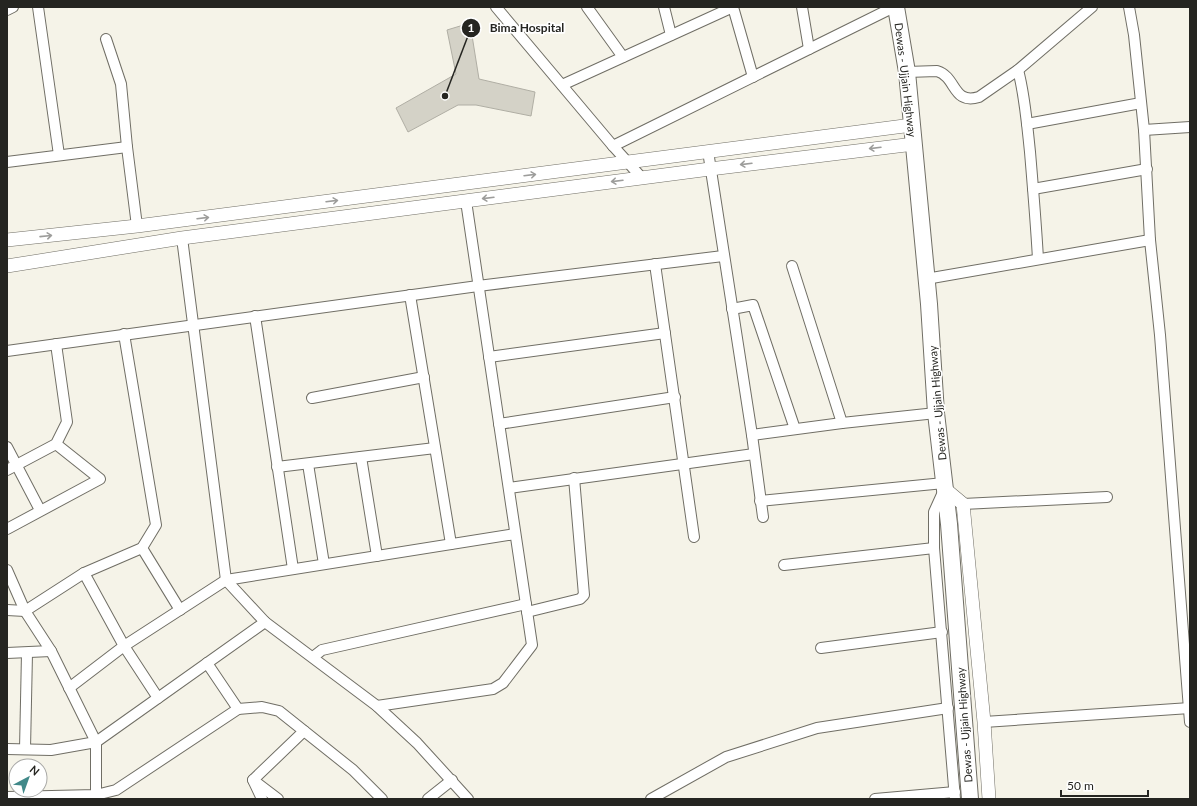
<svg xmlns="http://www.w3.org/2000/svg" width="1197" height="806" viewBox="0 0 1197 806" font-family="Lato,sans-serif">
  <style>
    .building { fill: #d4d2c7; stroke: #b0aea4 }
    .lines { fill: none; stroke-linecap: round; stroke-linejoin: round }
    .minor-casing { stroke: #706e65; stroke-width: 12 }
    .tertiary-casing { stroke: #706e65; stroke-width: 14 }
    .primary-casing { stroke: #706e65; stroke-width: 18 }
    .minor { stroke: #fff; stroke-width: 10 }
    .tertiary { stroke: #fff; stroke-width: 13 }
    .primary { stroke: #fff; stroke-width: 16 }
    .oneway { stroke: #9d9d9b }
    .labels { text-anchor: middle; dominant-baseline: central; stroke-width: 3.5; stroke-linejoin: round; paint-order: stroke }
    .street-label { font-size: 11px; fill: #252521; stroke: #fff }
    .leader { fill: none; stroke: #252521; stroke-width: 1.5 }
    .callout-dot { fill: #252521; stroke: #fff; stroke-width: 1.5 }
    .mark-label { font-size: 12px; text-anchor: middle; font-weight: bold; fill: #fff }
    .callout-label { font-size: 12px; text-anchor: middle; font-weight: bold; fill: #252521; stroke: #fff; stroke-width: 3.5; stroke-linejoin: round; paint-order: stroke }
  </style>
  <rect width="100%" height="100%" fill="#f5f3e8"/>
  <!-- building -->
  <polygon class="building" points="470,23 479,79 535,92 531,116 476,105 458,105 408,132 396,108 456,74 447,30"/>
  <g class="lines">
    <defs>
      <g id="minor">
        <polyline points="38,7 59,155"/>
        <polyline points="496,7 613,146 642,178"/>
        <polyline points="587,7 623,57"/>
        <polyline points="664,7 671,35"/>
        <polyline points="733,7 753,77"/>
        <polyline points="802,7 809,49"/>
        <polyline points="1129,7 1134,35 1144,130 1150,240 1160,335 1190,722"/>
        <polyline points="7,10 13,7"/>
        <polyline points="106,39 121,84 127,147 137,226"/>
        <path d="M1018,70C1025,96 1027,124 1030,152C1033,188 1036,223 1038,259"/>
        <path d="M907,72L937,71C957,77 952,105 979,97L1018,70L1092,7"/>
        <polyline points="562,85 733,7"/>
        <polyline points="1027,124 1141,103"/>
        <polyline points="1144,130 1190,127"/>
        <polyline points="613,146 894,7"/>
        <polyline points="708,151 752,435 763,517"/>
        <polyline points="7,162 127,147"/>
        <polyline points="1033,189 1147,169"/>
        <polyline points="182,238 226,580 265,622 377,706 417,743 468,799"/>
        <polyline points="655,264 694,537"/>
        <polyline points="792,266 842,423"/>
        <polyline points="926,279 1150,240"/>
        <polyline points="410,295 451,544"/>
        <polyline points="732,309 753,305 795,429"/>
        <polyline points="255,316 293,569"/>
        <polyline points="7,351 478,286 723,256"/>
        <polyline points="489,357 665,333"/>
        <polyline points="312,398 424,377"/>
        <polyline points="499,424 675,397"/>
        <polyline points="752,435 842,423 936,413"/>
        <polyline points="7,447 40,510"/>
        <polyline points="361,457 377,556"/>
        <polyline points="308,464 324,564"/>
        <polyline points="277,467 435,448"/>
        <polyline points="7,470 56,444 67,422 56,344"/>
        <polyline points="509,488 754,454"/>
        <polyline points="944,490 934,512 934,548 955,799"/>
        <polyline points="760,501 944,483"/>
        <polyline points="963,504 1107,497"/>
        <polyline points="7,529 100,479 56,444"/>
        <polyline points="142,548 180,610"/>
        <polyline points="784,565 934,548"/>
        <polyline points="7,570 25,611 51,651 96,742 96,799"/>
        <polyline points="84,573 124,646 158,698"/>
        <polyline points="7,610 25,611 84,573 142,548 156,525 124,334"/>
        <polyline points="527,612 580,599 584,595 574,478"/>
        <polyline points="821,648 942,632"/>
        <polyline points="7,653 51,651"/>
        <polyline points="313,657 322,650 526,604"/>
        <polyline points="207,663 238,709"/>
        <polyline points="69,688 124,646 226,580 515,534"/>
        <polyline points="377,706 493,689 503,683 532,645 466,201"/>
        <polyline points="984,722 1190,708"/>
        <polyline points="7,749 51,750 96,742 265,622"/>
        <polyline points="25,749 27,653"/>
        <polyline points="253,780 304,731"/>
        <polyline points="253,780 278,799"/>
        <polyline points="254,782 262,799"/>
        <polyline points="7,797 96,795 116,790 238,709 262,707 279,711 353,770 382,799"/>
        <polyline points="428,799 452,780"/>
        <polyline points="651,799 726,757 817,728 948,708"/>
        <polyline points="875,799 955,792"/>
      </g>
      <g id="tertiary">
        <polyline points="7,240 137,226 912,125"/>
        <polyline points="7,266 182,238 710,169 914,144"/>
        <polyline points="945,489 963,504 984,722 989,799"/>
      </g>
      <polyline id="primary" points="896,7 907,72 929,304 936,413 949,524 970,799"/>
    </defs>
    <!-- minor casing -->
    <use href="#minor" class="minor-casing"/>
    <!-- tertiary casing -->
    <use href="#tertiary" class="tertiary-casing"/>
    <!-- primary casing -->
    <use href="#primary" class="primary-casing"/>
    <!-- minor -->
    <use href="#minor" class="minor"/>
    <!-- tertiary -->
    <use href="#tertiary" class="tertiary"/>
    <!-- primary -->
    <use href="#primary" class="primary"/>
  </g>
  <!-- one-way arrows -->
  <defs><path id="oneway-shaft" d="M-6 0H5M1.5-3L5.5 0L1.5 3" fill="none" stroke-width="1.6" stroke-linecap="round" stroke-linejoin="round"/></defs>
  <g class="oneway">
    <use href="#oneway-shaft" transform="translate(875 148) rotate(173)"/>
    <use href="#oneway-shaft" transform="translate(746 164) rotate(173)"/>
    <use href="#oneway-shaft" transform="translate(530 175) rotate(-7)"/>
    <use href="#oneway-shaft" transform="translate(617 181) rotate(173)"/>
    <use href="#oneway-shaft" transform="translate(488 198) rotate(173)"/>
    <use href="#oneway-shaft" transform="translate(332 201) rotate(-7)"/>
    <use href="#oneway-shaft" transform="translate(203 218) rotate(-7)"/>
    <use href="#oneway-shaft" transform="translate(46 236) rotate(-6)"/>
  </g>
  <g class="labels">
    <!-- street labels -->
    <g class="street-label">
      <text transform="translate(906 80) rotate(83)">Dewas - Ujjain Highway</text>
      <text transform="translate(937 403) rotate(-95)">Dewas - Ujjain Highway</text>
      <text transform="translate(964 725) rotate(-94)">Dewas - Ujjain Highway</text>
    </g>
  </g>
  <!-- callouts -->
  <path class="leader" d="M445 96L471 28"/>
  <g class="callout-dot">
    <circle cx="445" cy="96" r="4"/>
    <circle cx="471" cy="28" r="10"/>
  </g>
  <g class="mark-label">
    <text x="471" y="32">1</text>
  </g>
  <g class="callout-label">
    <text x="527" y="32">Bima Hospital</text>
  </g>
  <!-- border -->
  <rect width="1197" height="806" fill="none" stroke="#252521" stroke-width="16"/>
  <!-- north arrow -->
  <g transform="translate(28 778) rotate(41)"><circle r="19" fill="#ffffff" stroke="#a8a8a6"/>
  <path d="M0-3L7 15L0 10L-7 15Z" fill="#418989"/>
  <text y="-6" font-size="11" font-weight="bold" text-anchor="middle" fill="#252521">N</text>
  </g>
  <!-- scale -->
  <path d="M1061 790v6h87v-6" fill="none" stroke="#252521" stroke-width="2"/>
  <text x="1067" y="790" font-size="12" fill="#252521" stroke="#ffffff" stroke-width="3" paint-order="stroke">50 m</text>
</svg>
